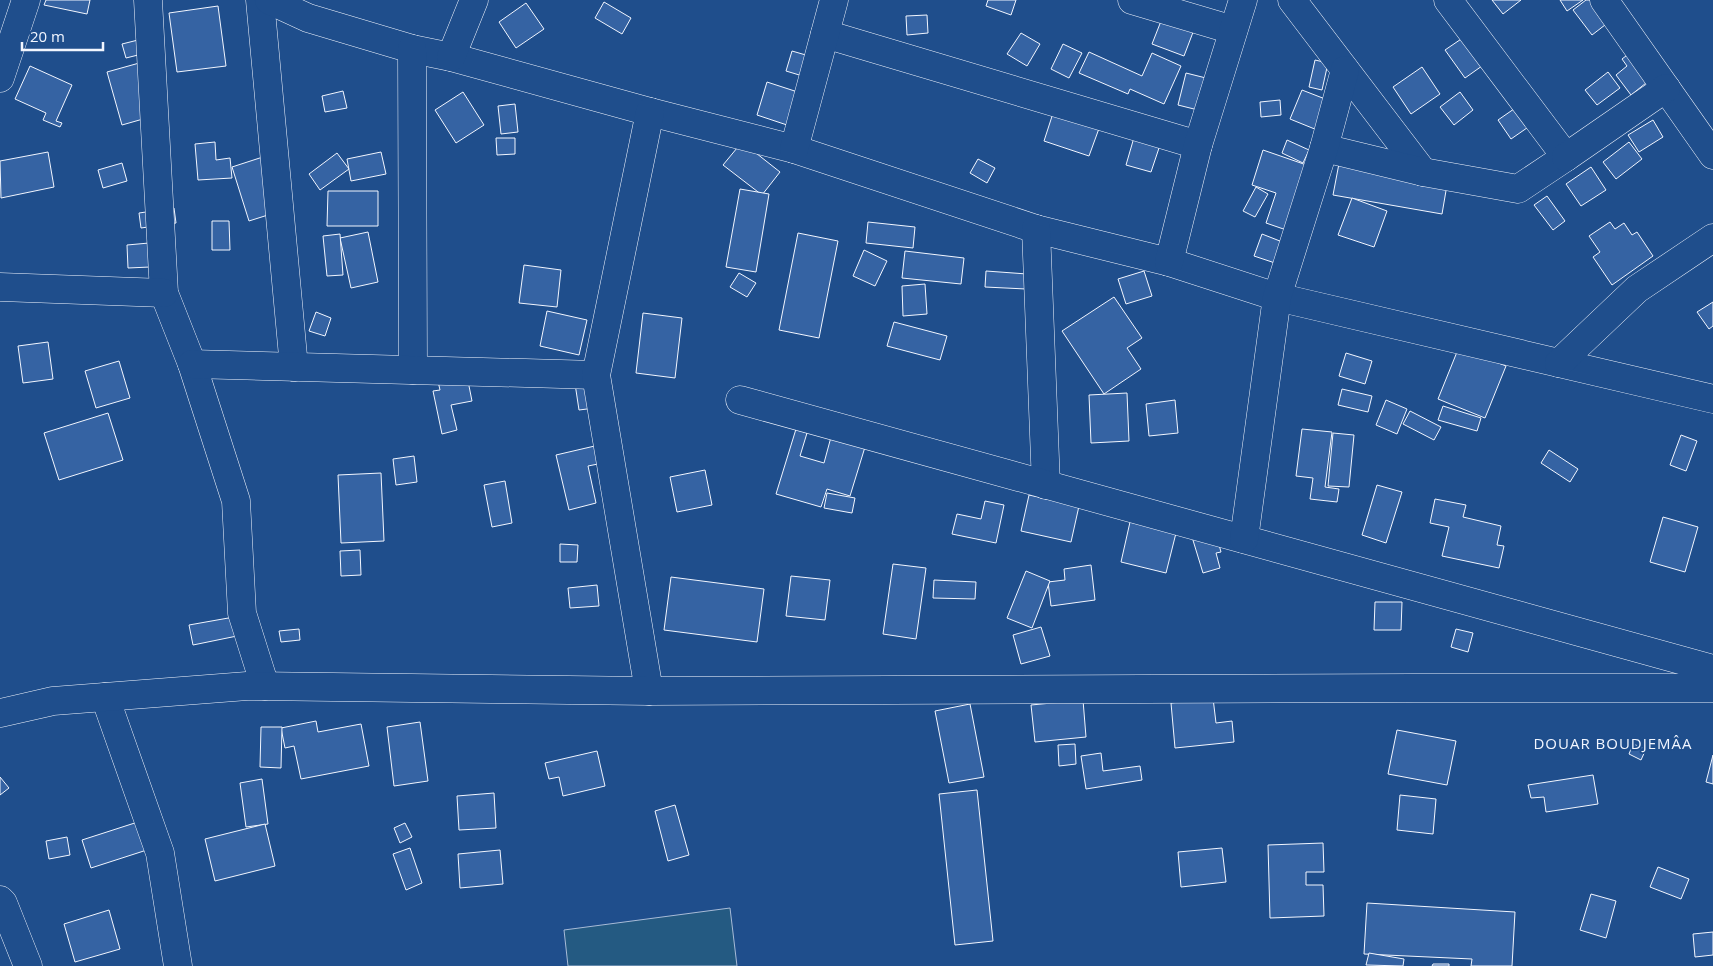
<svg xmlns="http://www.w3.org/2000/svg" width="1713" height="966" viewBox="0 0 1713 966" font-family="'Open Sans',sans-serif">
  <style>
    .green { fill: #245a82; stroke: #a8bbd7 }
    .building { fill: #3563a3; stroke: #f2f6ff }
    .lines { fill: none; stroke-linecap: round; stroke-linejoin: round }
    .minor-casing { stroke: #f2f6ff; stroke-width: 29 }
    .minor { stroke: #1f4e8c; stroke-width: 28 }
    .labels { text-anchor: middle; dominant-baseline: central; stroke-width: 4; stroke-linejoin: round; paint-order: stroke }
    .neighbourhood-label { font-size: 15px; letter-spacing: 1px; fill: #f2f6ff; stroke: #1f4e8c }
  </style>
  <rect width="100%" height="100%" fill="#1f4e8c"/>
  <!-- green -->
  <polygon class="green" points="730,908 737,966 568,966 564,930"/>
  <!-- building -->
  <g class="building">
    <polygon points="46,0 90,0 87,14 44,5"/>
    <polygon points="988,0 1016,0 1011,15 986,6"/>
    <polygon points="1492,0 1521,0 1503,14"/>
    <polygon points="1560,0 1583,0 1567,11"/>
    <polygon points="1586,0 1601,0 1614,18 1592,35 1573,10"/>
    <polygon points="604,2 631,18 622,34 595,18"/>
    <polygon points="526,3 544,29 516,48 499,22"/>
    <polygon points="218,6 226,66 177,72 169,13"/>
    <polygon points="927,15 928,33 907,35 906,16"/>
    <polygon points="1163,16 1195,27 1184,56 1152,44"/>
    <polygon points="1021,33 1040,44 1027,66 1007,54"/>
    <polygon points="1470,33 1489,61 1465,78 1445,50"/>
    <polygon points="138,40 142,54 126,58 122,44"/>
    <polygon points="1063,44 1082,53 1069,78 1051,69"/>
    <polygon points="1635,49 1656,75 1631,95 1616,75 1627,66 1622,59"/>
    <polygon points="792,51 823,60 816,80 786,71"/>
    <polygon points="1089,52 1142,76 1152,53 1181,66 1164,104 1130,89 1128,94 1079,73"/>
    <polygon points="150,60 164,113 122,125 107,72"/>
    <polygon points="1315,60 1328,63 1322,90 1309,87"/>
    <polygon points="30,66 72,85 56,121 62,123 60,127 43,120 46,113 15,99"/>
    <polygon points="1422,67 1440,94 1411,114 1393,87"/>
    <polygon points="1608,72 1620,88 1597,105 1585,90"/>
    <polygon points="1186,73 1206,78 1198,110 1178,105"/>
    <polygon points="767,82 810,96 799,129 757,115"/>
    <polygon points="1302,90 1338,104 1327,134 1290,119"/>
    <polygon points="343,91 347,108 325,112 322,96"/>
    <polygon points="463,92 484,125 456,143 435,110"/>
    <polygon points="1460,92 1473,110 1454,125 1440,107"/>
    <polygon points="1280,100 1281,115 1261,117 1260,102"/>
    <polygon points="1524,102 1537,121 1511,139 1498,120"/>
    <polygon points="515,104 518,132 501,134 498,106"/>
    <polygon points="1055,107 1101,123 1089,156 1044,141"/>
    <polygon points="1653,120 1663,137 1639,152 1628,135"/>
    <polygon points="1135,134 1161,142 1151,172 1126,165"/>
    <polygon points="496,138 515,138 515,154 497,155"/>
    <polygon points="1287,140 1309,150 1303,163 1282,153"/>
    <polygon points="215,142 216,160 230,158 232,178 198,180 195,144"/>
    <polygon points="742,142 780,172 762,195 723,165"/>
    <polygon points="1629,142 1642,159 1616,179 1603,162"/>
    <polygon points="1263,150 1321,170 1298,234 1266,223 1276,193 1252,185"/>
    <polygon points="48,152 54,187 1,198 0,161"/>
    <polygon points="381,152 386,174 351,181 347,159"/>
    <polygon points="337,153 349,169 320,190 309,174"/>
    <polygon points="1341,153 1448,179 1442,214 1333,195"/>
    <polygon points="272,154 290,208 249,221 232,167"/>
    <polygon points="978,159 995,168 987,183 970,173"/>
    <polygon points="122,163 127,181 103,188 98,170"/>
    <polygon points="1591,167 1606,190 1581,206 1566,184"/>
    <polygon points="1256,187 1268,194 1255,217 1243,211"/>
    <polygon points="740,189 769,194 756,272 726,267"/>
    <polygon points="328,191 378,191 378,226 327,226"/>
    <polygon points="1547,196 1565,221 1553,230 1534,205"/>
    <polygon points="1352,198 1387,211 1374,247 1338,235"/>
    <polygon points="174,208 176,223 141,228 139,213"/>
    <polygon points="212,221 229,221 230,250 212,250"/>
    <polygon points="868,222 915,227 913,248 866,243"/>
    <polygon points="1610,222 1615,229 1624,223 1632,235 1637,232 1653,256 1612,285 1593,257 1600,252 1589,236"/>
    <polygon points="368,232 378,282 351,288 340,238"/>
    <polygon points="798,233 838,241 819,338 779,330"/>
    <polygon points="340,234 343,275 327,276 323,236"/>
    <polygon points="1262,234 1285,243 1278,264 1254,256"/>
    <polygon points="149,243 150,267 128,268 127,245"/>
    <polygon points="864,250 887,261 875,286 853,276"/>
    <polygon points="905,251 964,258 961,284 902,278"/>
    <polygon points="524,265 561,270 557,307 519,303"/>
    <polygon points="986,271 1027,274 1026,289 985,287"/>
    <polygon points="1144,271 1152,296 1126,304 1118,279"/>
    <polygon points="739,273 756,283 747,297 730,287"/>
    <polygon points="925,284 927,314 903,316 902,286"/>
    <polygon points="1114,297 1142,338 1127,348 1141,369 1104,394 1062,331"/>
    <polygon points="1713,302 1713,326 1709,329 1697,312"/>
    <polygon points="547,311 587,320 579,355 540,346"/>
    <polygon points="316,312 331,318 325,336 309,331"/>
    <polygon points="643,313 682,318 675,378 636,373"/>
    <polygon points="894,322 947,336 940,360 887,346"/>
    <polygon points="48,342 53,379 23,383 18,346"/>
    <polygon points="1459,347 1506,366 1485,418 1438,399"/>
    <polygon points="1346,353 1372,361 1365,384 1339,376"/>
    <polygon points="119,361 130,398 96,408 85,371"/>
    <polygon points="466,371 472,401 451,405 457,430 442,434 433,391 440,390 437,377"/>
    <polygon points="589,374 595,408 579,410 574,377"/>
    <polygon points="1342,389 1372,396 1368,412 1338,405"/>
    <polygon points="1127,393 1129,441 1091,443 1089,395"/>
    <polygon points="1175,400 1178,433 1149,436 1146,404"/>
    <polygon points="1386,400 1407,409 1397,434 1376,425"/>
    <polygon points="1443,406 1481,418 1477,431 1438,420"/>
    <polygon points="1410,411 1441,427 1434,440 1403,424"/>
    <polygon points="108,413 123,460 59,480 44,433"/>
    <polygon points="796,429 807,433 800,456 824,463 831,437 865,447 850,496 827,489 821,507 776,494"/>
    <polygon points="1302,429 1332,432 1325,487 1339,489 1337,502 1310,499 1313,478 1296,476"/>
    <polygon points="1333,433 1354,435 1349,487 1328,486"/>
    <polygon points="1681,435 1697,441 1686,471 1670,465"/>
    <polygon points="599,445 603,463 588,466 596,503 569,510 556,455"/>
    <polygon points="1549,450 1578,469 1570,482 1541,463"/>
    <polygon points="414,456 417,482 396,485 393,459"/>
    <polygon points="705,470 712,505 677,512 670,477"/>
    <polygon points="381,473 384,541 341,543 338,475"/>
    <polygon points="505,481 512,523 492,527 484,485"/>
    <polygon points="1377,485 1402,492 1386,543 1362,535"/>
    <polygon points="827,493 855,498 852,513 824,508"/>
    <polygon points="1029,495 1079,506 1071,542 1021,531"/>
    <polygon points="1435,499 1466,505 1463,517 1501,526 1497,545 1504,546 1499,568 1442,556 1449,527 1430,523"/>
    <polygon points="985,501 1004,505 996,543 952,534 957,514 981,519"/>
    <polygon points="1663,517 1698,527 1685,572 1650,562"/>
    <polygon points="1130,522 1176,533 1166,573 1121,562"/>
    <polygon points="1215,530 1221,552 1216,553 1220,568 1203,573 1192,537"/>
    <polygon points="560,544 578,545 577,562 560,562"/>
    <polygon points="360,550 361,575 341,576 340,551"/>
    <polygon points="893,564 926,568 916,639 883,634"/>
    <polygon points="1091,565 1095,600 1051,606 1048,582 1065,580 1064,569"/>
    <polygon points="1026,571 1050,581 1032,628 1007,618"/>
    <polygon points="791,576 830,580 825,620 786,616"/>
    <polygon points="671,577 764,589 757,642 664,630"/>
    <polygon points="934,580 976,582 975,599 933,598"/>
    <polygon points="597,585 599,606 570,608 568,588"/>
    <polygon points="1375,602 1402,602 1401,630 1374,630"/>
    <polygon points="234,617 237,636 193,645 189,625"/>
    <polygon points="1041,627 1050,656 1021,664 1013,635"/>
    <polygon points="299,629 300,640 281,642 279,631"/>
    <polygon points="1456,629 1473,633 1468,652 1451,647"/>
    <polygon points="1213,698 1216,723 1232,721 1234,742 1175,748 1171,703"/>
    <polygon points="1083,700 1086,737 1035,742 1031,705"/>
    <polygon points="970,704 984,777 949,783 935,711"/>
    <polygon points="316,721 318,732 361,724 369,766 301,779 294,746 285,748 281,728"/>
    <polygon points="420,722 428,781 394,786 387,727"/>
    <polygon points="261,727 282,727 281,768 260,767"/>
    <polygon points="1397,730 1456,741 1447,785 1388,774"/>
    <polygon points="1075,744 1076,764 1059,766 1058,745"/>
    <polygon points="1633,744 1646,749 1641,760 1629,754"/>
    <polygon points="597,751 605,786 563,796 559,777 549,779 545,763"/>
    <polygon points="1101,753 1103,771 1140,766 1142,780 1086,789 1081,756"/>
    <polygon points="1713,755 1713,784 1706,782"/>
    <polygon points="1593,775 1598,804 1546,812 1544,797 1531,798 1528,785"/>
    <polygon points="0,777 9,788 0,795"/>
    <polygon points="262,779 268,824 246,827 240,783"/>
    <polygon points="977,790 993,941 955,945 939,794"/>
    <polygon points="494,793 496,828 459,830 457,796"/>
    <polygon points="1400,795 1436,799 1433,834 1397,830"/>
    <polygon points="675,805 689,855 668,861 655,811"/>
    <polygon points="144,820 153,848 91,868 82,840"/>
    <polygon points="405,823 412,837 400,843 394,828"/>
    <polygon points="265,824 275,866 215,881 205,839"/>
    <polygon points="67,837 70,855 49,859 46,841"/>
    <polygon points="1323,843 1324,872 1306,872 1306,885 1323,885 1324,916 1270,918 1268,845"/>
    <polygon points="410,848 422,883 406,890 393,854"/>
    <polygon points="1222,848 1226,882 1181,887 1178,852"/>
    <polygon points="500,850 503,884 460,888 458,854"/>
    <polygon points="1658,867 1689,879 1681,899 1650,887"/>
    <polygon points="1591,894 1616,901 1606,938 1580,930"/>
    <polygon points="1367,903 1515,912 1512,966 1471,966 1472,959 1364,954"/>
    <polygon points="109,910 120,949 75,962 64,924"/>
    <polygon points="1713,932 1713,955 1695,957 1693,934"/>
    <polygon points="1369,953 1404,959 1403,966 1366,965"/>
    <polygon points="1433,964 1449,964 1449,966 1432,966"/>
  </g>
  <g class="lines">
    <defs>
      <g id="minor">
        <polyline points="148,0 164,293 192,364 236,501 242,613 265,686"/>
        <polyline points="260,0 294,367"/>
        <polyline points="269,0 308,18 412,49 451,57 650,112 794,149 1036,229 1169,262 1277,297 1713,399"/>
        <polyline points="1132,0 1233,30"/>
        <polyline points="1292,0 1423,172"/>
        <polyline points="1604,0 1713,155"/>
        <polyline points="825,34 1198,145"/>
        <polyline points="412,49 413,370"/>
        <polyline points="451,57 474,0"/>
        <polyline points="0,78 26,0"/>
        <polyline points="1324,148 1423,172 1518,189 1566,157 1448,0"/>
        <polyline points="794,149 834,0"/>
        <polyline points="1566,157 1666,88"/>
        <polyline points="1036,229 1046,485"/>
        <polyline points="1169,262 1198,145 1243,0"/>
        <polyline points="0,287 164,293"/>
        <polyline points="1559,363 1637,289 1713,238"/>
        <polyline points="192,364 596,375"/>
        <polyline points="740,400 1713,669"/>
        <polyline points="1244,539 1277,297 1324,148 1345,70"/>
        <polyline points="649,691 596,375 650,112"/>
        <polyline points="105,697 160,853 178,966"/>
        <polyline points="0,713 53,701 247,686 649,691 1414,688 1713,688"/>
        <polyline points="0,900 3,903 28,966"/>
      </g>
    </defs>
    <!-- minor casing -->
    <use href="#minor" class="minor-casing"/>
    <!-- minor -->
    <use href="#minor" class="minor"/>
  </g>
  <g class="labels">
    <!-- neighbourhood labels -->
    <g class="neighbourhood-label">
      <text x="1613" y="743">DOUAR BOUDJEMÂA</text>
    </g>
  </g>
  <!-- scale -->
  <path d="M22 42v8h81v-8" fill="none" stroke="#f2f6ff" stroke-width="2.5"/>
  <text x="30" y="42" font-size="15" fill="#f2f6ff" stroke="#1f4e8c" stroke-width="4" paint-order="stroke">20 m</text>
</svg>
